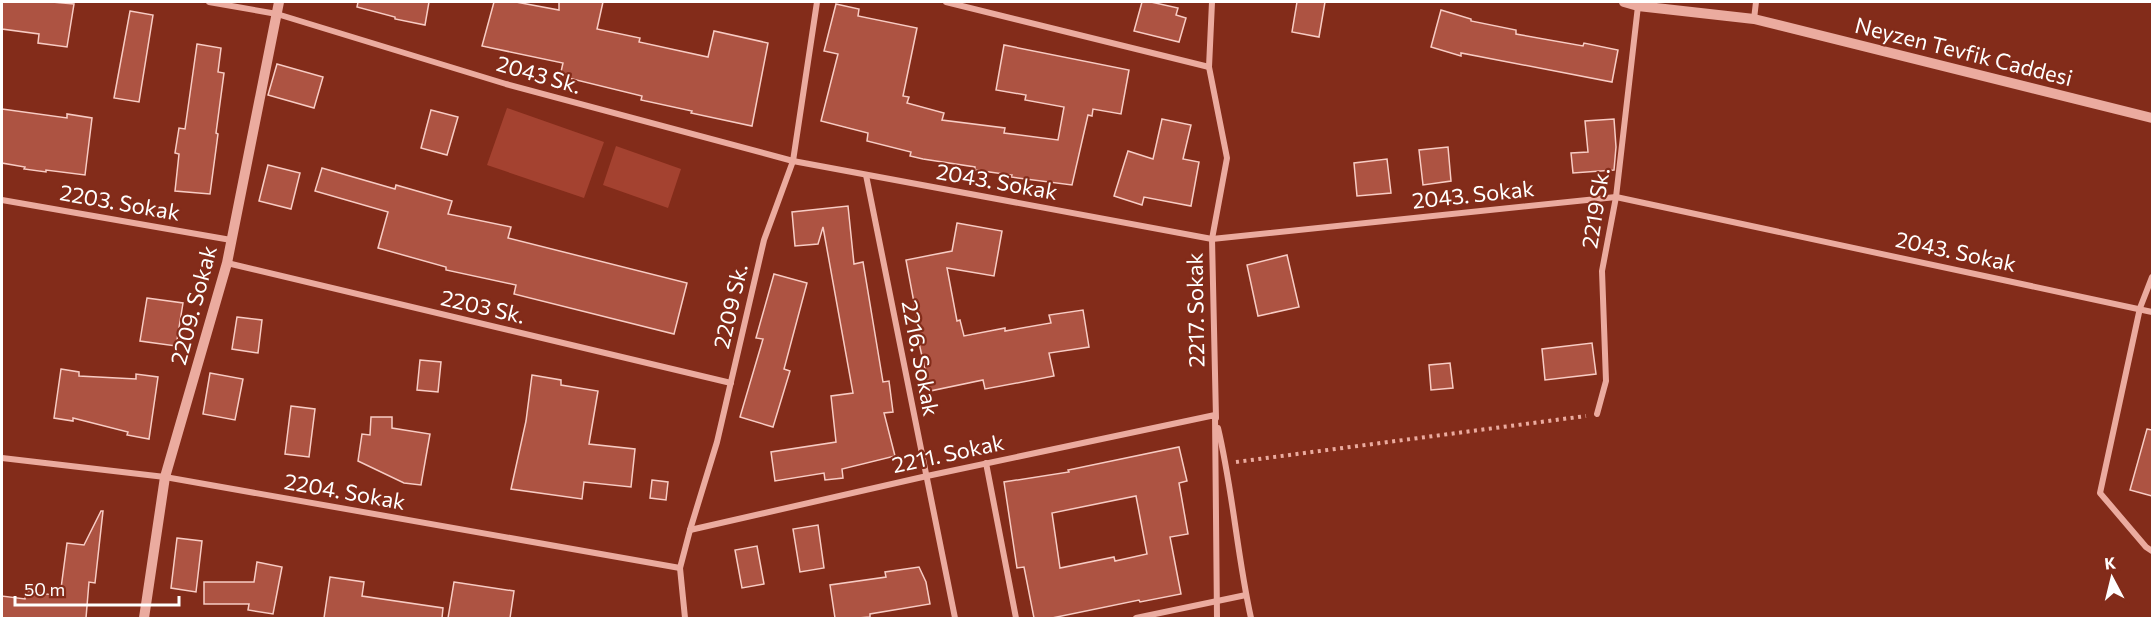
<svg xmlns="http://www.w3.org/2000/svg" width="2154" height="620" viewBox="0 0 2154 620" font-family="Commissioner,sans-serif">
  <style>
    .green { fill: #a44230 }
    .building { fill: #ad5342; stroke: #f8ccc4; stroke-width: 1.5; fill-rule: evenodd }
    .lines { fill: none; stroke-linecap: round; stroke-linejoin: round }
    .path { stroke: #ebab9f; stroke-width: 4; stroke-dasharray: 3 4.5; stroke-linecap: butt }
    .minor { stroke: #ebab9f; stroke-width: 6 }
    .tertiary { stroke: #ebab9f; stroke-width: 10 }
    .labels { text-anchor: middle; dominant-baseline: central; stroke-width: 4.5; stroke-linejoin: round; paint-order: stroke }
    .street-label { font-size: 22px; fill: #fff; stroke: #832c1a }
  </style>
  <rect width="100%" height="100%" fill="#832c1a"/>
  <!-- green -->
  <g class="green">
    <polygon points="507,108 604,142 584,198 487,165"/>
    <polygon points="616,146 681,169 668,208 603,185"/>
  </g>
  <!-- building -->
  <g class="building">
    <polygon points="2,2 52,2 74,4 67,47 38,43 39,34 2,29"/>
    <polygon points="358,2 429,2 425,25 395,19 395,17 357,7"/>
    <polygon points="494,2 516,2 559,10 559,2 603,2 597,29 640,38 639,42 708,57 714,31 768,43 752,126 691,113 692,111 641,100 642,96 560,76 563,63 482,46"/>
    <polygon points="1142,2 1151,2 1178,8 1176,15 1186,18 1179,42 1134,31"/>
    <polygon points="1297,2 1325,2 1319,37 1292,32"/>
    <polygon points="836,4 859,9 858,16 917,28 903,96 909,97 907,103 944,113 942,120 1005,128 1004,133 1058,140 1064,107 1025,100 1026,95 996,90 1004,45 1129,70 1121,114 1093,109 1092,116 1088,115 1072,185 1011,177 1012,175 975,170 975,167 923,159 910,156 911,152 867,141 868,133 821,121 838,54 824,51"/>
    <polygon points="1441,10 1471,19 1471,21 1516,30 1516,34 1583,46 1584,43 1618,50 1612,82 1461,53 1461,56 1431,47"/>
    <polygon points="130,11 153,15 139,102 114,98"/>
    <polygon points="197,44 221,48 218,72 224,73 216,133 218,134 210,194 175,191 179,154 175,153 179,128 185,129"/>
    <polygon points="277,64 323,77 314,108 268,95"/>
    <polygon points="2,109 67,118 67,114 92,118 85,175 46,170 46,172 24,169 25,167 2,163"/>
    <polygon points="431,110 458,117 447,155 421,148"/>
    <polygon points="1162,119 1191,125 1183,159 1199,162 1191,206 1144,197 1142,205 1114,196 1128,151 1153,159"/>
    <polygon points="1614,119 1616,147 1614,170 1573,173 1571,153 1588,152 1585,121"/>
    <polygon points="1448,147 1451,181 1423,185 1419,150"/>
    <polygon points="1387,159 1391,193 1357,196 1354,163"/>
    <polygon points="268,165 300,173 291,209 259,201"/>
    <polygon points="322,168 395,189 396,185 452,201 448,214 511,227 508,238 687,283 674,334 514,294 516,285 446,270 446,267 378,248 388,212 315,191"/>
    <polygon points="848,206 854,264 863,262 883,382 889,381 893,412 884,413 895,456 842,469 843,478 825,480 824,473 775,481 771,452 836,442 831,396 853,393 823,227 818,244 795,246 792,212"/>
    <polygon points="957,223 1002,231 994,276 947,268 957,321 960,320 964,336 1005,328 1005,331 1051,323 1049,315 1083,310 1089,347 1049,353 1054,376 985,389 983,380 930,391 916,330 919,329 906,260 952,251"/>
    <polygon points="1287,255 1299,307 1258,316 1247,265"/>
    <polygon points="774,274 807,283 784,369 790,371 773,427 740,417 763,339 756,338"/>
    <polygon points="147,298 183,303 176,346 140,341"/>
    <polygon points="237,317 262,320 258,353 232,349"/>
    <polygon points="1592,343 1596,374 1545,380 1542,349"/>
    <polygon points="420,360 441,362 438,392 417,390"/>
    <polygon points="1450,363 1453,388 1431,390 1429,365"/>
    <polygon points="61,369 79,372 79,376 136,379 136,374 158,377 149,439 127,435 128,432 73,418 73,421 54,418"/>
    <polygon points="210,373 243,379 235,420 203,414"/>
    <polygon points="532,375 561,380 561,385 598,391 589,444 635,449 631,487 584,482 582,499 511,489 526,421"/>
    <polygon points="291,406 315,409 309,457 285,454"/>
    <polygon points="371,417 392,417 392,428 430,434 421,485 404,483 358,461 362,434 370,435"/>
    <polygon points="2147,429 2152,430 2152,496 2130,490"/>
    <path d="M1179,447L1187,481L1179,483L1188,534L1170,537L1181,594L1140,602L1139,600L1052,618H1034L1024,567L1017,568L1004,482L1069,472L1068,470ZM1136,496L1147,554L1115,561L1114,557L1060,568L1052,513Z"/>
    <polygon points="652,480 668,482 666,500 650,498"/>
    <polygon points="101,511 103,511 95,583 89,582 86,618 2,618 2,596 25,599 26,591 60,596 67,543 84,545"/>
    <polygon points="818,525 824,568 800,572 793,529"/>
    <polygon points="177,538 202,541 196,592 171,588"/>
    <polygon points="757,546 764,584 742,588 735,550"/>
    <polygon points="257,562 282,567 273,614 248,610 249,604 204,604 204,582 254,582"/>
    <polygon points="919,567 926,582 930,604 870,614 870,617 858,618 835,618 830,585 886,577 885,572"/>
    <polygon points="330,577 364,582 362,596 443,608 442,618 324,618"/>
    <polygon points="454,582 514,591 510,618 448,618"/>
  </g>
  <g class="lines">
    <!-- path -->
    <polyline class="path" points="1236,462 1586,416"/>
    <!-- minor -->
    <g class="minor">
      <polyline points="209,2 277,14 506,84 793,161 1212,239 1616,197 2152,312"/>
      <polyline points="946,2 1209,67"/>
      <polyline points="1212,2 1209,67 1227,158 1212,239 1216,418"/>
      <polyline points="1754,19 1756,2"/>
      <polyline points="866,175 955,618"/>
      <polyline points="2,200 231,240"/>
      <polyline points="227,263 731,383"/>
      <polyline points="2152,277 2140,308 2100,493 2146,547 2152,551"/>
      <polyline points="1597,414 1606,381 1602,271 1616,197 1638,6"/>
      <path d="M1218,428C1233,491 1237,555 1251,618"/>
      <polyline points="2,458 165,477 680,568"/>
      <polyline points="986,463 1016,618"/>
      <polyline points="690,530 927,476 1215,415 1217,618"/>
      <polyline points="685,618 680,568 690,530 717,442 764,240 793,161 817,2"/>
      <polyline points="1136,618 1246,595"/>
    </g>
    <!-- tertiary -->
    <g class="tertiary">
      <polyline points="1624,2 1638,6 1754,19 2152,118"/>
      <polyline points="144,618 165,477 227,263 279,2"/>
    </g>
  </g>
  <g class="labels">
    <!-- street labels -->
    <g class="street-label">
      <text transform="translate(1964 51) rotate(14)">Neyzen Tevfik Caddesi</text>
      <text transform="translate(539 74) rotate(16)">2043 Sk.</text>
      <text transform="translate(997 181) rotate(10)">2043. Sokak</text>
      <text transform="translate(1473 194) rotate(-6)">2043. Sokak</text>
      <text transform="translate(120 202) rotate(10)">2203. Sokak</text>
      <text transform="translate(1595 208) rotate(-81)">2219 Sk.</text>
      <text transform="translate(1956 251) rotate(12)">2043. Sokak</text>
      <text transform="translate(193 305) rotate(-75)">2209. Sokak</text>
      <text transform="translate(483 306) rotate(13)">2203 Sk.</text>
      <text transform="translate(730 306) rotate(-77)">2209 Sk.</text>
      <text transform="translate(1195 310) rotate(-91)">2217. Sokak</text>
      <text transform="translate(921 358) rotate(79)">2216. Sokak</text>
      <text transform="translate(948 453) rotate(-12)">2211. Sokak</text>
      <text transform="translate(345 491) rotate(10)">2204. Sokak</text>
    </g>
  </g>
  <!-- border -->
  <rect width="2154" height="620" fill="none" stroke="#ffffff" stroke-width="6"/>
  <!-- north arrow -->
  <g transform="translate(2112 578) rotate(353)" stroke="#832c1a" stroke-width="4.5" paint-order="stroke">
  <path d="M0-4.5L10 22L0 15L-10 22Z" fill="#ffffff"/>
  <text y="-9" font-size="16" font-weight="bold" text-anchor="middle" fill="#ffffff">K</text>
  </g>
  <!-- scale -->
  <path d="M15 596v9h164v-9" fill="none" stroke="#ffffff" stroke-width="3"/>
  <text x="24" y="596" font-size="18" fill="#ffffff" stroke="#832c1a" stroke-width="4.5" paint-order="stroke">50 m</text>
</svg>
